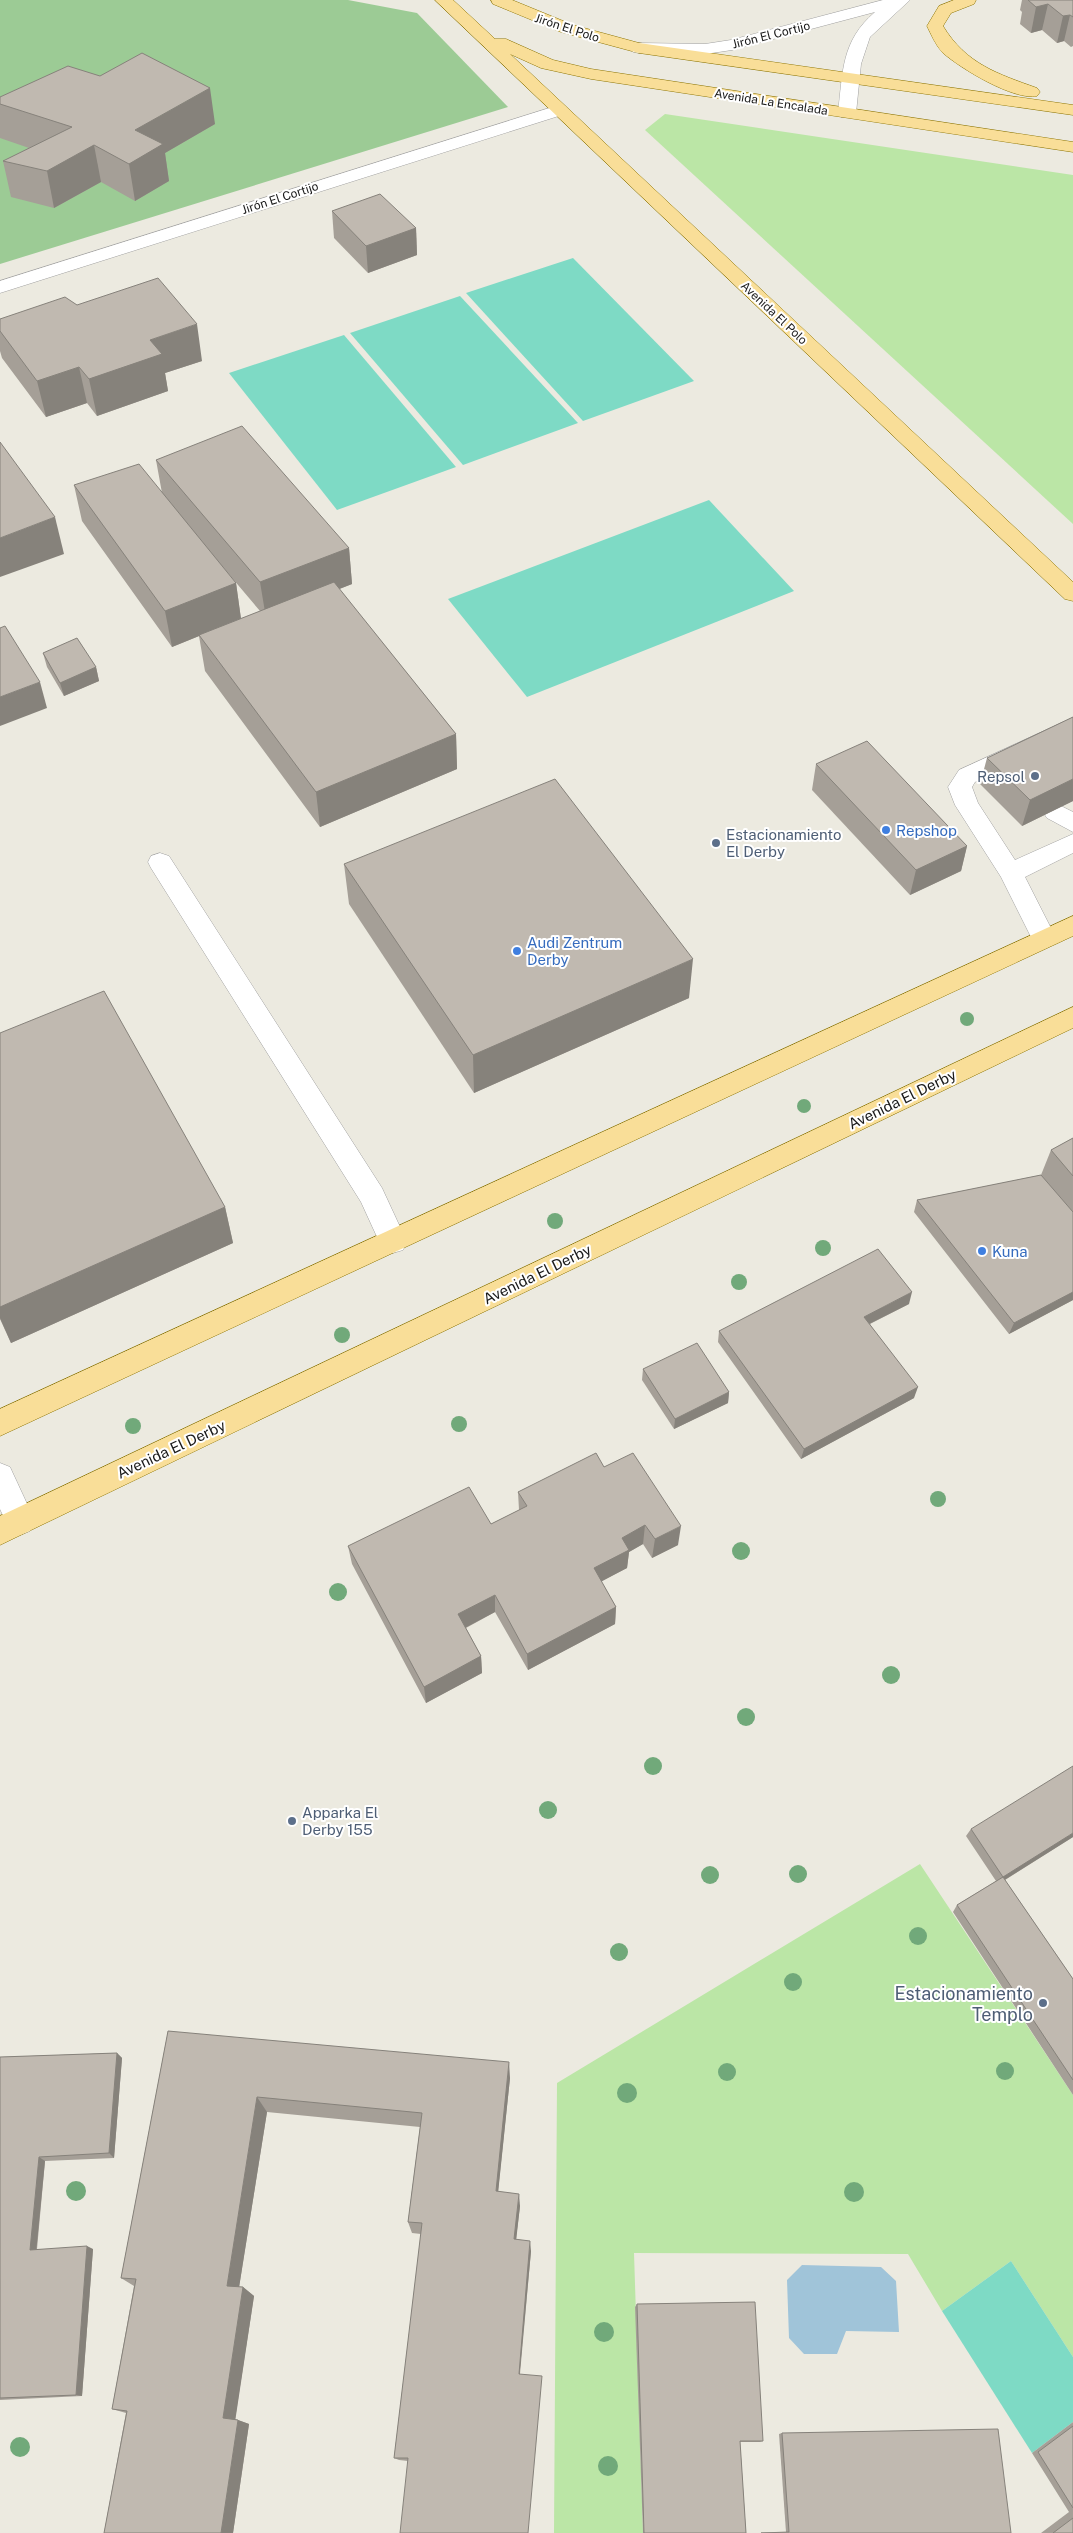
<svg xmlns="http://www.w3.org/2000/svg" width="1073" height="2533" viewBox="0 0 1073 2533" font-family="'Public Sans',sans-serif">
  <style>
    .grass { fill: #bbe6a6 }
    .forest { fill: #9ccb95 }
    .pitch { fill: #7edac5 }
    .water { fill: #a0c4d9 }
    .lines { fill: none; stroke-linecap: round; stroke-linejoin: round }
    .minor-casing { stroke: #a1a1a1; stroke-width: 1 }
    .major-casing { stroke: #8d7504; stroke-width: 1 }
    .minor { fill: #fff; fill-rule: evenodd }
    .major { fill: #f9de98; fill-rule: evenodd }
    .tree { fill: #71a97a }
    .wall { fill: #a59f97; fill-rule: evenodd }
    .shaded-wall { fill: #86827b }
    .building { fill: #c0b9b0; stroke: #86827b }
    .service-dot { fill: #5c6f8a; stroke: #fff; stroke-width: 2 }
    .shop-dot { fill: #3f7fe0; stroke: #fff; stroke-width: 2 }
    .labels { text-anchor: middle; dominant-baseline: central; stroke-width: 4; stroke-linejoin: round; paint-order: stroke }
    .far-street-label { font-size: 12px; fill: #1a1a1a; stroke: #fff }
    .service-label { font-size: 15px; fill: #4e5e75; stroke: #fff; text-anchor: start }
    .shop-label { font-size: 15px; fill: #366cbe; stroke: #fff; text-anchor: start }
    .street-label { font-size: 15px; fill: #1a1a1a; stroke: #fff }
    .near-service-label { font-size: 18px; fill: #4e5e75; stroke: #fff; text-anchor: end }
  </style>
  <rect width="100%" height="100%" fill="#eceae0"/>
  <!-- grass -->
  <g class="grass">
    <polygon points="665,114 1073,175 1073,524 645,130"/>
    <polygon points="920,1864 1073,2095 1073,2357 1011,2261 942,2311 908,2254 634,2253 643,2533 554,2533 557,2083"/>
  </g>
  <!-- forest -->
  <polygon class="forest" points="0,0 348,0 417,13 508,107 0,264"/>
  <!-- pitch -->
  <g class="pitch">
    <polygon points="573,258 694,381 583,421 466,293"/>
    <polygon points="460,296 578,423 463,465 350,333"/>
    <polygon points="344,335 456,467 337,510 229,373"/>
    <polygon points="709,500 794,591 527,697 448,599"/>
    <polygon points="1011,2261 1073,2357 1073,2422 1032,2453 942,2311"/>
  </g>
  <!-- water -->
  <polygon class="water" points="802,2265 881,2267 896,2281 899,2332 846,2331 837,2354 804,2354 789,2338 787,2280"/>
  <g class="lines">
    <defs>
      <g id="minor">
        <path d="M883,0H910L870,37L861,64L856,113L853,117H841L838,113C843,72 841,41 875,12L732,50L705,54L639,53L633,52L630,48L633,44L639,43L705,44L731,40Z"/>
        <polygon points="559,105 565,106 568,110 565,114 0,293 0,281"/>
        <polygon points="1073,718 1073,736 975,782 972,787 978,803 1015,860 1073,834 1073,853 1025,877 1056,938 1053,945 1044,947 1035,945 1001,877 955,805 948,787 959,770"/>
        <polygon points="1055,803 1073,812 1073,832 1047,818 1043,812 1047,806"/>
        <polygon points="160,853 169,856 382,1188 407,1242 403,1250 393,1253 383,1250 361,1202 151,868 148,862 151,856"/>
        <polygon points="0,1463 10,1467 35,1521 30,1531 20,1535 10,1531 0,1509"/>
      </g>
      <g id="major">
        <polygon points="435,0 453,0 495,39 506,39 553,60 591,69 1073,142 1073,152 591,79 541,68 510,54 1073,582 1073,601 1065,599"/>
        <polygon points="491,0 512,0 573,25 639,43 1073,105 1073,115 639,53 561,32 493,4"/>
        <path d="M954,0H976L974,4L951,13L943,26C966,64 998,74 1037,88L1040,92L1037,96C1014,101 960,68 943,53C936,46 931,34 927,26L939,6Z"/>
        <polygon points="1073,916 1073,936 0,1436 0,1409"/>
        <polygon points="1073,1007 1073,1028 0,1545 0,1516"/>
      </g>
    </defs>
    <!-- minor casing -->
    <use href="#minor" class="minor-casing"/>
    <!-- major casing -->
    <use href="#major" class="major-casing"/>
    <!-- minor -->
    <use href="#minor" class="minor"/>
    <!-- major -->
    <use href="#major" class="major"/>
  </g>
  <!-- trees -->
  <g class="tree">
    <circle cx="967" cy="1019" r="7"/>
    <circle cx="804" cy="1106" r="7"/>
    <circle cx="555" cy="1221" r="8"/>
    <circle cx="823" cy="1248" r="8"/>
    <circle cx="739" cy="1282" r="8"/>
    <circle cx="342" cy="1335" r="8"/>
    <circle cx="459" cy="1424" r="8"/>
    <circle cx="133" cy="1426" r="8"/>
    <circle cx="938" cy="1499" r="8"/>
    <circle cx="741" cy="1551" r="9"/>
    <circle cx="338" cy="1592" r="9"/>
    <circle cx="891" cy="1675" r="9"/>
    <circle cx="746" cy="1717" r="9"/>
    <circle cx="653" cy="1766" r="9"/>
    <circle cx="548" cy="1810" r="9"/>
    <circle cx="798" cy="1874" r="9"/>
    <circle cx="710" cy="1875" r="9"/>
    <circle cx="918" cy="1936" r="9"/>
    <circle cx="619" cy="1952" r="9"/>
    <circle cx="793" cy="1982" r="9"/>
    <circle cx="1005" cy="2071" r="9"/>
    <circle cx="727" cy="2072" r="9"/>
    <circle cx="627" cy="2093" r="10"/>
    <circle cx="76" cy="2191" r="10"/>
    <circle cx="854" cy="2192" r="10"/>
    <circle cx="604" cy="2332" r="10"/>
    <circle cx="20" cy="2447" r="10"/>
    <circle cx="608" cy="2466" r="10"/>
  </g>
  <!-- wall -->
  <g class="wall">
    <polygon points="1022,0 1073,0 1073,46 1071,47 1064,41 1057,43 1042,30 1031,33 1020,24 1022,12 1020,10"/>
    <polygon points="0,97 215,124 165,153 169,181 135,201 101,182 54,208 11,197 3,161 29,148 0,138"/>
    <polygon points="332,211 416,228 417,255 368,273 334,238"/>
    <polygon points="77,305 202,361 165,373 168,391 97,416 87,403 46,417 2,358 0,351 0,319"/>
    <path d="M156,460L349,548L352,584L339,589L456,734L457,769L320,827L205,671L199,636L172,647L82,521L74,485L162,493ZM222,566L260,611L241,619L236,583Z"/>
    <polygon points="43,653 96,667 99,681 64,696 47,667"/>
    <polygon points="1073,717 1073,801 1022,826 980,784 987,758"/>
    <polygon points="816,764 967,846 961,871 910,895 812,790"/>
    <polygon points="344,864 689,998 474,1093 349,904"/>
    <polygon points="0,1033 225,1207 233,1243 11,1343 0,1319"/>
    <polygon points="1073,1138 1073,1300 1009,1334 914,1212 917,1200 1041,1175 1051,1150"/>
    <polygon points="909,1304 870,1324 914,1398 801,1459 718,1342 719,1331"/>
    <polygon points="643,1369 729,1392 728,1403 674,1429 642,1380"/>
    <polygon points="604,1467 678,1545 652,1558 643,1544 629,1552 627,1568 601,1581 616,1607 615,1624 528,1670 495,1612 466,1628 481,1656 482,1673 426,1703 352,1564 348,1546 491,1524 519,1510 518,1492"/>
    <polygon points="971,1829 1073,1837 1005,1880 1073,1979 1073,2095 953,1912 957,1905 996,1881 966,1836"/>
    <polygon points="168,2031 510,2078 498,2191 520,2206 516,2239 531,2251 520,2374 408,2461 399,2460 394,2458 421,2234 412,2233 408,2222 420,2127 267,2112 239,2287 243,2287 254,2296 235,2419 249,2424 233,2533 104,2533 126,2413 112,2409 134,2286 121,2278"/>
    <polygon points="117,2053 122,2058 114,2158 45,2161 37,2249 93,2249 82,2396 0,2400 0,2057"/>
    <polygon points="637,2304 763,2441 760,2442 740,2442 746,2533 643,2533 635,2307"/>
    <polygon points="1073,2422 1073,2533 1041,2533 1069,2512 1032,2453"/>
    <polygon points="782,2433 1011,2533 786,2532 779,2434"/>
  </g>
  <!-- shaded-wall -->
  <g class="shaded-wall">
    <polygon points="1048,4 1042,30 1031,33 1036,7"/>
    <polygon points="1070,15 1064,41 1057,43 1063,16"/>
    <polygon points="210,88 215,124 165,153 169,181 135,201 129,164 135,130"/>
    <polygon points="94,145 101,182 54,208 47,171"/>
    <polygon points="416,228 417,255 368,273 366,246"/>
    <polygon points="197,324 202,361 165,373 168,391 97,416 89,379 150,340"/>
    <polygon points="79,367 87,403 46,417 37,381"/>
    <polygon points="55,517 64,554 0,577 0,538"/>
    <polygon points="349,548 352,584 266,618 260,582"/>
    <polygon points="236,583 241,619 172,647 165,611"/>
    <polygon points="96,667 99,681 64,696 60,683"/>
    <polygon points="40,682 47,708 0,726 0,697"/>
    <polygon points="456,734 457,769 320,827 316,792"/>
    <polygon points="1073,779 1073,801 1022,826 1030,800"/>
    <polygon points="967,846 961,871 910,895 916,870"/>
    <polygon points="693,959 689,998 474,1093 473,1055"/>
    <polygon points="225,1207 233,1243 11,1343 0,1318 0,1307"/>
    <polygon points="912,1292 909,1304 861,1328 864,1317"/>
    <polygon points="1073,1292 1073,1300 1009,1334 1014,1323"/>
    <polygon points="918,1387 914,1398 801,1459 804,1449"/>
    <polygon points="729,1392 728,1403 674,1429 675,1419"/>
    <polygon points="645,1525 643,1544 629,1552 627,1568 593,1586 594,1568 622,1538"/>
    <polygon points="681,1526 678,1545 652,1558 655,1539"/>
    <polygon points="495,1595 495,1612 459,1631 458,1614"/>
    <polygon points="616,1607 615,1624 528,1670 527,1654"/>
    <polygon points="481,1656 482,1673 426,1703 424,1687"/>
    <polygon points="1073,1833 1073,1837 998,1884 1003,1877"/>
    <polygon points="117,2053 122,2058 114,2158 109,2153"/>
    <polygon points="509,2062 510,2078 497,2203 496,2191"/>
    <polygon points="257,2097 267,2112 238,2294 227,2286"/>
    <polygon points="39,2157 45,2161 36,2253 30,2250"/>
    <polygon points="519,2194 520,2206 515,2250 514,2239"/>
    <polygon points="530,2241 531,2251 519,2380 519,2374"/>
    <polygon points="87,2246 93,2249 82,2396 76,2395"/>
    <polygon points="243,2287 254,2296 235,2422 223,2418"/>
    <polygon points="238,2420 249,2424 233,2533 221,2533"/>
  </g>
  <!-- building -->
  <g class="building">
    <polygon points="1028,0 1073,0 1073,17 1070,15 1063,16 1048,4 1036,7"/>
    <polygon points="142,53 210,88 135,130 163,144 129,164 94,145 47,171 3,161 72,127 0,104 0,97 68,66 100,76"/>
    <polygon points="380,194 416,228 366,246 332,211"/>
    <polygon points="158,278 197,324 150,340 162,354 89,379 79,367 37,381 0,331 0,319 65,297 77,305"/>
    <polygon points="242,426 349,548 260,582 156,460"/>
    <polygon points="0,442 55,517 0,538"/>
    <polygon points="139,464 236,583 165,611 74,485"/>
    <polygon points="334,582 456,734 316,792 199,635"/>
    <polygon points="5,626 40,682 0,697 0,628"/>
    <polygon points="77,638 96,667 60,683 43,653"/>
    <polygon points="1073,717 1073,779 1030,800 987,758"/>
    <polygon points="867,741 967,846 916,870 816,764"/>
    <polygon points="555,779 693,959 473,1055 344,864"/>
    <polygon points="104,991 225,1207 0,1307 0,1033"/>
    <polygon points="1073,1138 1073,1176 1051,1150"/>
    <polygon points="1041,1175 1073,1212 1073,1292 1014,1323 917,1200"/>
    <polygon points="878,1249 912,1292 864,1317 918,1387 804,1449 719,1331"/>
    <polygon points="697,1343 729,1392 675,1419 643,1369"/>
    <polygon points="596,1453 604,1467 633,1453 681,1526 655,1539 645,1525 622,1538 629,1550 594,1568 616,1607 527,1654 495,1595 458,1614 481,1656 424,1687 348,1546 469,1487 491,1524 527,1506 518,1492"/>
    <polygon points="1073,1766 1073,1833 1003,1877 971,1829"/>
    <polygon points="1003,1877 1073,1979 1073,2080 957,1905"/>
    <polygon points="168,2031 509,2062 496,2191 519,2194 514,2239 530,2241 519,2374 542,2376 528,2533 400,2533 408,2458 394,2458 422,2223 408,2222 422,2113 257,2097 227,2286 243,2287 223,2418 238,2420 221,2533 104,2533 127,2411 112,2409 136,2279 121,2278"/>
    <polygon points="117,2053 109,2153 39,2157 30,2250 87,2246 76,2395 0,2398 0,2057"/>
    <polygon points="755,2302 763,2441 740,2441 746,2533 644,2533 637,2304"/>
    <polygon points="1073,2426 1073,2508 1038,2452"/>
    <polygon points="998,2429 1011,2533 761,2533 789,2532 782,2433"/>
    <polygon points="1073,2518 1073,2533 1053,2533"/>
  </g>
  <!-- markers -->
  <g class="service-dot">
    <circle cx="1035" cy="776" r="5"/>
    <circle cx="716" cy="843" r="5"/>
    <circle cx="292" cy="1821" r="5"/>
    <circle cx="1043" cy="2003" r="5"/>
  </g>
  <g class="shop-dot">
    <circle cx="886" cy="830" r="5"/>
    <circle cx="517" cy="951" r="5"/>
    <circle cx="982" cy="1251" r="5"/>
  </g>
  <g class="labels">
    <!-- far-street labels -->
    <g class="far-street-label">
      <text transform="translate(567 28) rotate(18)">Jirón El Polo</text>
      <text transform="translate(771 35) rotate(-14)">Jirón El Cortijo</text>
      <text transform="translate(771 102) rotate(9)">Avenida La Encalada</text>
      <text transform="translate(280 198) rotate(-18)">Jirón El Cortijo</text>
      <text transform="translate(774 313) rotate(43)">Avenida El Polo</text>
    </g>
    <!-- service labels -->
    <g class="service-label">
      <text x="1025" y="776" text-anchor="end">Repsol</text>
      <text x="726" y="834">Estacionamiento<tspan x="726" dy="17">El Derby</tspan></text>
      <text x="302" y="1812">Apparka El<tspan x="302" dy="17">Derby 155</tspan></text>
    </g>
    <!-- shop labels -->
    <g class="shop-label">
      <text x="896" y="830">Repshop</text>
      <text x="527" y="942">Audi Zentrum<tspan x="527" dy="17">Derby</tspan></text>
      <text x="992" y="1251">Kuna</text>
    </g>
    <!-- street labels -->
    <g class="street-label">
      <text transform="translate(902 1099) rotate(-26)">Avenida El Derby</text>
      <text transform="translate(537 1274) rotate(-26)">Avenida El Derby</text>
      <text transform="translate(171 1449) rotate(-25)">Avenida El Derby</text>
    </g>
    <!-- near-service labels -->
    <g class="near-service-label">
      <text x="1033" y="1993">Estacionamiento<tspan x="1033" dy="21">Templo</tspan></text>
    </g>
  </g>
</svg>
